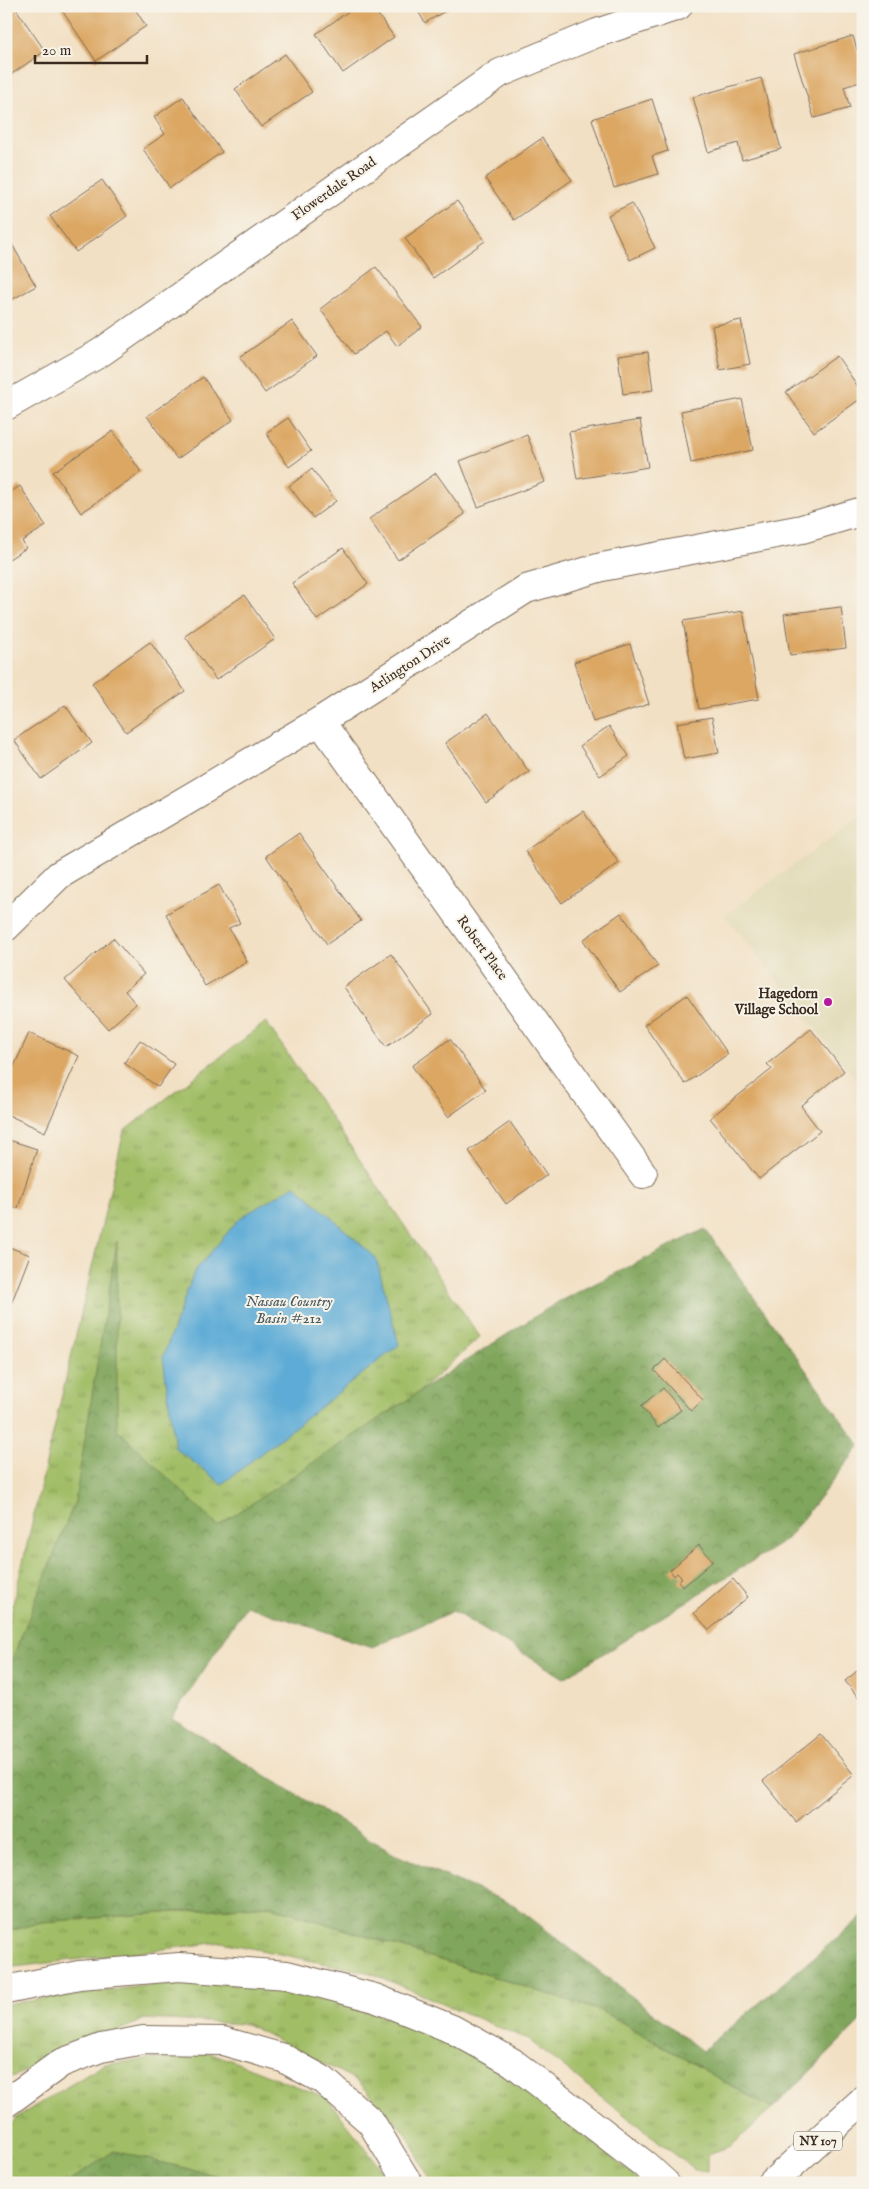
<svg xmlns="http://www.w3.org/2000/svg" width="869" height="2189" viewBox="0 0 869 2189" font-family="'IM FELL English',serif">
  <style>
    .built { fill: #e3dcba }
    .grass { fill: url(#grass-tufts); stroke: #6e7442 }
    .forest { fill: url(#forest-crowns); stroke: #5e683c }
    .water { fill: #5dabd6; stroke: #4c6a7a }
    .building { fill: #dca764 }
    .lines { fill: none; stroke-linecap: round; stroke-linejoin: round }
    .minor-casing { stroke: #7b6a58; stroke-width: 30 }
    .primary-casing { stroke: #7b6a58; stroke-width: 30 }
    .motorway-casing { stroke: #7b6a58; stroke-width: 30 }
    .minor { stroke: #fff; stroke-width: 28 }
    .primary { stroke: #fff; stroke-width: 28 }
    .motorway { stroke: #fff; stroke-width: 28 }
    .poi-dot { fill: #b5179e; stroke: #f7f3e8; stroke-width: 2 }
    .labels { text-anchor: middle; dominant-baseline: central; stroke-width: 4; stroke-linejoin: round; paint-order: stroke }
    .shield { fill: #f7f3e8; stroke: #73665b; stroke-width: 1 }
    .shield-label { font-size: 12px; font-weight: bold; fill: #3b2a1e }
    .street-label { font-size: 14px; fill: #3b2a1e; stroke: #f7f3e8 }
    .poi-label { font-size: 14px; font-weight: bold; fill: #3b2a1e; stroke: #f7f3e8; text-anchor: end }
    .water-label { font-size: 15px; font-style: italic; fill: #47575e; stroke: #f7f3e8 }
  </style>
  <defs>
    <pattern id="grass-tufts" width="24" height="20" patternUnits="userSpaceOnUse" patternTransform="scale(1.25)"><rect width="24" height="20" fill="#a1be66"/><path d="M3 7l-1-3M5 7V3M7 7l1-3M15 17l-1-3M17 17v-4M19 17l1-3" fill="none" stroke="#849b53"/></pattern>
    <pattern id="forest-crowns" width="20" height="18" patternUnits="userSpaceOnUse" patternTransform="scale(1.25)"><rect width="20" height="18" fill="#80a55b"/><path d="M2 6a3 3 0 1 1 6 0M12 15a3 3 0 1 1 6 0" fill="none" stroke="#6a874b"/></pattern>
  </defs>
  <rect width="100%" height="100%" fill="#f7f3e8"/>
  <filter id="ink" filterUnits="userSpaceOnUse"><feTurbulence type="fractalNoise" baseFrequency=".02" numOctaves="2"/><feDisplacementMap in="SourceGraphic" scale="10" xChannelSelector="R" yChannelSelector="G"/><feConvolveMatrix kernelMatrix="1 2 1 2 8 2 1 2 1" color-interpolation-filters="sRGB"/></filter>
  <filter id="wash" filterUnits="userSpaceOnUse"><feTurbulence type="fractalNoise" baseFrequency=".0096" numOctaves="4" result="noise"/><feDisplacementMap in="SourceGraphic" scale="20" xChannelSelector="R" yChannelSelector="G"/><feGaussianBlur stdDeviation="1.12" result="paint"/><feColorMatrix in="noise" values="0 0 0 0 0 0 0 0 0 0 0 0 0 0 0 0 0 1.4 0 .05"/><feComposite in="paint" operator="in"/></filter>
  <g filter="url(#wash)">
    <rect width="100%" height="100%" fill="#f2e0c4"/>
    <!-- built -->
    <polygon class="built" points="863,815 863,1089 725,915"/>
    <!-- grass -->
    <g class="grass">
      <polygon points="266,1022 480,1337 26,1745 6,1714 6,1634 124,1131"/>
      <polygon points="268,1905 604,2012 772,2109 731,2146 708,2154 708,2171 695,2170 529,2040 371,1973 222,1942 6,1968 6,1932 41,1922"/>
      <polygon points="197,1979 316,1994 429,2031 546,2100 642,2183 432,2183 407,2135 358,2081 246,2024 145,2019 10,2078 6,2082 6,2004"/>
      <polygon points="212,2053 327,2098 392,2183 6,2183 6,2130 17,2117 105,2064"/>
    </g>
    <!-- forest -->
    <g class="forest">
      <polygon points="705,1229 860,1446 786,1540 564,1678 453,1611 372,1647 246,1606 172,1718 394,1854 514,1905 702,2051 863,1916 863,2019 772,2109 604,2012 268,1905 41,1922 6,1932 6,1675 75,1501 117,1241 117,1429 218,1526 467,1360 558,1302"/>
      <polygon points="114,2151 231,2179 238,2183 67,2183"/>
    </g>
    <!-- water -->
    <polygon class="water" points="295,1185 376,1258 399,1345 222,1484 175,1448 163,1357 194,1272 240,1218"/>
    <g id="blocks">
      <!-- building -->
      <g class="building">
        <polygon points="8,6 14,6 45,51 6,78"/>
        <polygon points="59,6 133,6 146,26 96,61"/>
        <polygon points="356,6 372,6 394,37 343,73 316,34"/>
        <polygon points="415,6 449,6 450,8 425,23"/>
        <polygon points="853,36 863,70 863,81 844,87 850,108 814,118 794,54"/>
        <polygon points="285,54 312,92 261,127 235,89"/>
        <polygon points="761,78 781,149 742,160 738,143 708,152 693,97"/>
        <polygon points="183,97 222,152 170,188 143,149 165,134 154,117"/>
        <polygon points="652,99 668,151 652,156 658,174 614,188 592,119"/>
        <polygon points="542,138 572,180 514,220 485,178"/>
        <polygon points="102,180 127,216 76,252 50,216"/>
        <polygon points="457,201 485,241 433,278 405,238"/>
        <polygon points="632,203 655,248 630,260 608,215"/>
        <polygon points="6,234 36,286 6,303"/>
        <polygon points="376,267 422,327 397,346 386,331 354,354 320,309"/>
        <polygon points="741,320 750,364 720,370 712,326"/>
        <polygon points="292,321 317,356 265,393 240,357"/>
        <polygon points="648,352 653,390 623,394 618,356"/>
        <polygon points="837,356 863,394 863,397 814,432 786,392"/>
        <polygon points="203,377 233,420 177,459 147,416"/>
        <polygon points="742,399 753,450 691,463 681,411"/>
        <polygon points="288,418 311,451 289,467 266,433"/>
        <polygon points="640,420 648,467 577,479 569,432"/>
        <polygon points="113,431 141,472 81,513 53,472"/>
        <polygon points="527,435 545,482 478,507 460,461"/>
        <polygon points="312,469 336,501 313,518 289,486"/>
        <polygon points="436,473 465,514 398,560 369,519"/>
        <polygon points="20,486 46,526 22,541 26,548 6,561 6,495"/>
        <polygon points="343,548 368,584 317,620 292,583"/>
        <polygon points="244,595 275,639 216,680 185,636"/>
        <polygon points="841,607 846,648 790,655 784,614"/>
        <polygon points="743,611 759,699 699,709 683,621"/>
        <polygon points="150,642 185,691 126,732 92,683"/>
        <polygon points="630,644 649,704 593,722 574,662"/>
        <polygon points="65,705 92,743 41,779 14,740"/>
        <polygon points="488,713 529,772 486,802 445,743"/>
        <polygon points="712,717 719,753 684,759 677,723"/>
        <polygon points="609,726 629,756 600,776 580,746"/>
        <polygon points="583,811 619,863 562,903 525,851"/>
        <polygon points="299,833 361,921 327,944 266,856"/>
        <polygon points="219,885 240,923 229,928 247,962 205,986 166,914"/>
        <polygon points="621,913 658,966 620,992 583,940"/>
        <polygon points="113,938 144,974 125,991 136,1004 108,1029 65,980"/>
        <polygon points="391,954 433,1014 386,1047 344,987"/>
        <polygon points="687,995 728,1054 685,1084 644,1025"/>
        <polygon points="811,1029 844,1071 801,1106 820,1131 759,1179 710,1118 772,1069 767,1064"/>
        <polygon points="29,1033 79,1056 45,1132 6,1114 6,1084"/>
        <polygon points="450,1039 486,1090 448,1117 412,1066"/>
        <polygon points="140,1040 174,1064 158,1087 124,1063"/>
        <polygon points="510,1122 547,1175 506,1204 469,1151"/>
        <polygon points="6,1139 37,1149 18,1208 6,1204"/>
        <polygon points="6,1246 30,1255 6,1317"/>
        <polygon points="665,1359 703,1400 691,1411 654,1370"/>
        <polygon points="663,1388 681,1410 658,1428 641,1406"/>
        <polygon points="699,1545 713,1561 683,1587 678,1581 682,1578 677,1573 674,1576 670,1570"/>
        <polygon points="733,1579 748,1597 709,1630 694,1613"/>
        <polygon points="863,1666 863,1703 845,1681"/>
        <polygon points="821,1734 854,1775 796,1822 763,1781"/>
      </g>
    </g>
  </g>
  <g filter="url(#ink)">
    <use href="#blocks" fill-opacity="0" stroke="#7b6a58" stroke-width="1"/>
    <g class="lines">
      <defs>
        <g id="minor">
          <polyline points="6,406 100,353 500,73 597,33 678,6"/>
          <polyline points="320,721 643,1174"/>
          <polyline points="6,927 59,875 320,721 526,589 602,567 802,529 863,511"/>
        </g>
        <polyline id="primary" points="772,2183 863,2100"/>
        <g id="motorway">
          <polyline points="6,1990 79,1975 179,1967 287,1975 375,1998 452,2029 512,2062 644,2164 665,2183"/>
          <polyline points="6,2103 61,2063 101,2048 143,2040 223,2041 283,2058 323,2080 371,2122 408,2183"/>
        </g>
      </defs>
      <!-- minor casing -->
      <use href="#minor" class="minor-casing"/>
      <!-- primary casing -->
      <use href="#primary" class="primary-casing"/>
      <!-- motorway casing -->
      <use href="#motorway" class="motorway-casing"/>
      <!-- minor -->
      <use href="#minor" class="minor"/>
      <!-- primary -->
      <use href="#primary" class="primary"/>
      <!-- motorway -->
      <use href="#motorway" class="motorway"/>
    </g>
  </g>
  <!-- markers -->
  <circle class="poi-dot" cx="828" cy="1002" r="5"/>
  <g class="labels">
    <!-- shield labels -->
    <rect class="shield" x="794" y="2131.5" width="48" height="19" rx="4"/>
    <g class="shield-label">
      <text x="818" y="2141">NY 107</text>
    </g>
    <!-- street labels -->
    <g class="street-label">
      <text transform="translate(334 189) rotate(-35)">Flowerdale Road</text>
      <text transform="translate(410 664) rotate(-33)">Arlington Drive</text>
      <text transform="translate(482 948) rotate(54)">Robert Place</text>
    </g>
    <!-- poi labels -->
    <g class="poi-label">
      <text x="818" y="994">Hagedorn<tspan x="818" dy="16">Village School</tspan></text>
    </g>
    <!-- water labels -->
    <g class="water-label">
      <text x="289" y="1301">Nassau Country<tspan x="289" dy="17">Basin #212</tspan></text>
    </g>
  </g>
  <!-- margin -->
  <rect width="869" height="2189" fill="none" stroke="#f7f3e8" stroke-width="25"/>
  <!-- scale -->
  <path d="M35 55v8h112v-8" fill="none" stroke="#3b2a1e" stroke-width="2.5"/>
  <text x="42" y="55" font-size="15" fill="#3b2a1e" stroke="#f7f3e8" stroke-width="4" paint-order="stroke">20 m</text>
</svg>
